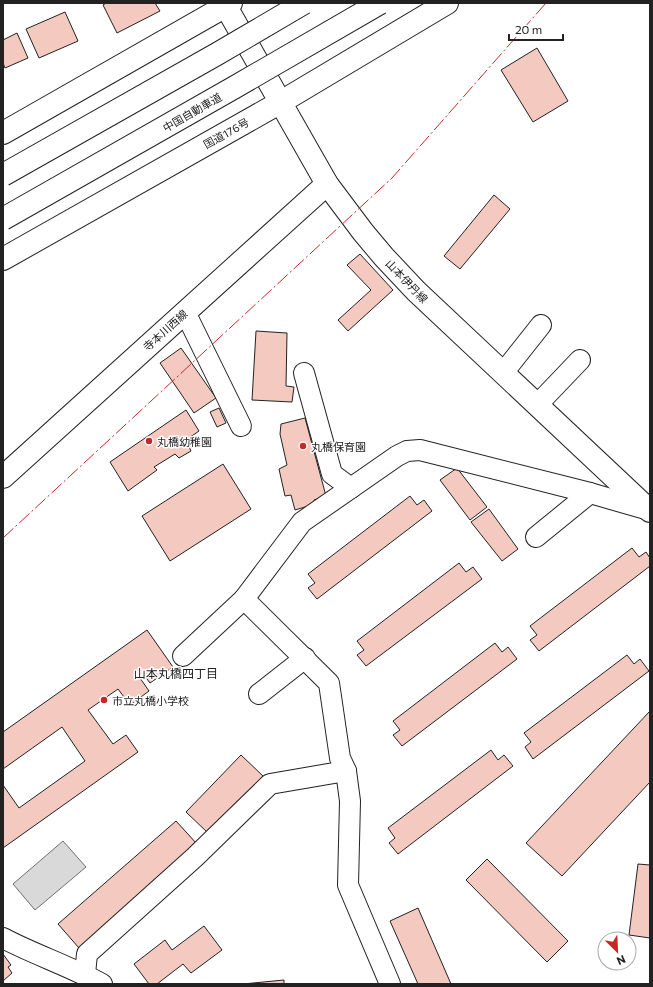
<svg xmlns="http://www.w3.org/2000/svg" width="653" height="987" viewBox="0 0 653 987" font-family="Commissioner,'Noto Sans JP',sans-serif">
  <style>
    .water { fill: #d9d9d9; stroke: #6f6f6f }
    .building { fill: #f3c9c0; stroke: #222 }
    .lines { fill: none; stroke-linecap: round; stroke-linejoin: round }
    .minor-casing { stroke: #222; stroke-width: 22 }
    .major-casing { stroke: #222; stroke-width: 24 }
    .highway-casing { stroke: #222; stroke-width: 24 }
    .minor { stroke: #fff; stroke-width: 20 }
    .major { stroke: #fff; stroke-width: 22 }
    .highway { stroke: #fff; stroke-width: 22 }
    .highway-bridge-casing { stroke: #222; stroke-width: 24; stroke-linecap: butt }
    .highway-bridge { stroke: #fff; stroke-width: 22 }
    .power { stroke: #c62828; stroke-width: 1; stroke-dasharray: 14 3 2 3; stroke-linecap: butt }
    .poi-dot { fill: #c62828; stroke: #fff; stroke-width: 1.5 }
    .labels { text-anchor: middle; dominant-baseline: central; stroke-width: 3; stroke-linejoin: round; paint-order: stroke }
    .street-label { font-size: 11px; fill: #222; stroke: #fff }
    .poi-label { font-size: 11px; fill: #222; stroke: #fff; text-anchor: start }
    .neighbourhood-label { font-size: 12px; fill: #222; stroke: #fff }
  </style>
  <rect width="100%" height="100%" fill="#fff"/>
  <!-- water -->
  <polygon class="water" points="63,841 86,867 35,910 13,884"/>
  <!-- building -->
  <g class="building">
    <polygon points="106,3 155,3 160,11 117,33 103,5"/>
    <polygon points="65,12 78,41 39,58 26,29"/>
    <polygon points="17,33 28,58 5,68 3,63 3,40"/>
    <polygon points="537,48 568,101 533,122 501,70"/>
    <polygon points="494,195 510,209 460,269 444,256"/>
    <polygon points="360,254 393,290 348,331 338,320 371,290 347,265"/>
    <polygon points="256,331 287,333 286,386 294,387 292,402 252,400"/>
    <polygon points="181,348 216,398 194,413 160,363"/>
    <polygon points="219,408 226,423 217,427 210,412"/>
    <polygon points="186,410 199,431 186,440 191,451 179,458 175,454 154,467 157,470 128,491 110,462"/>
    <polygon points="305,418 326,496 314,500 315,504 295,510 291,495 285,496 279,469 287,465 280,434 281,424"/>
    <polygon points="223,464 251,509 170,561 142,516"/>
    <polygon points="457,468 487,507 470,520 440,480"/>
    <polygon points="410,496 417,505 424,500 432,511 317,599 308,588 315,583 308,574"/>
    <polygon points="489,509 518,549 502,561 471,522"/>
    <polygon points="632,548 639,557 646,552 650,558 650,566 539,651 530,640 537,635 530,626"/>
    <polygon points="459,563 466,572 473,567 482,579 366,666 357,655 364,650 357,641"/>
    <polygon points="147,630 173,667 150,683 144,675 140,678 149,691 130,705 118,689 88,710 113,744 126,735 138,752 3,848 3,785 19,808 85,761 62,727 3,769 3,732"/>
    <polygon points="495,643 502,652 508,647 517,659 402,746 393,735 400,730 393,721"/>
    <polygon points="627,655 634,664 640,659 649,671 533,759 525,747 531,742 524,733"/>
    <polygon points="650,711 650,782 562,876 526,843"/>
    <polygon points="491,750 498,760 504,755 513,766 398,854 389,843 395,838 388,828"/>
    <polygon points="241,755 263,776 208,833 186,812"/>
    <polygon points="176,821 197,844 79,948 58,924"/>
    <polygon points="487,859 568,941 547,962 466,880"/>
    <polygon points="638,864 650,865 650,938 629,935"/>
    <polygon points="418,908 451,984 418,984 390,921"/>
    <polygon points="204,926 222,950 191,973 183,964 157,984 149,984 134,964 165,940 172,950"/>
    <polygon points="3,954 11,965 8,967 12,973 3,981"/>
    <polygon points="284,980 284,984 243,984"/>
  </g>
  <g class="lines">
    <defs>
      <g id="minor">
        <polyline points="185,312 241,426"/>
        <polyline points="304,373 332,474 351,488"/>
        <polyline points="503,373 541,325"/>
        <polyline points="537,405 580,360"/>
        <polyline points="536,537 590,493"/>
        <polyline points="183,656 244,599"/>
        <polyline points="259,694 305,658"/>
        <path d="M3,938C35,955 70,966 102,984"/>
        <polyline points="85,974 87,954 195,857 270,784 346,771"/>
        <polyline points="390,984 348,885 350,801 346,771 340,758 329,683 244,599 302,522 397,456 407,451 420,450 590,493 649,510"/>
      </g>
      <g id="major">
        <polyline points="224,3 327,184 363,232 384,257 416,291 650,511"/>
        <polyline points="3,477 327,184"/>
      </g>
      <g id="highway">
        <polyline points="3,133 231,3"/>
        <polyline points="3,259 281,102 447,3"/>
      </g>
    </defs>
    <!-- minor casing -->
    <use href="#minor" class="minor-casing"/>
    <!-- major casing -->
    <use href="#major" class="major-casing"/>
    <!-- highway casing -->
    <use href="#highway" class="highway-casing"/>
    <!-- minor -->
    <use href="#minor" class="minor"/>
    <!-- major -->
    <use href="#major" class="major"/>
    <!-- highway -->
    <use href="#highway" class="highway"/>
    <defs>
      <g id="highway-bridge">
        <polyline points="3,175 217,54 304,3"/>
        <polyline points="3,219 235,87 380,3"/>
      </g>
    </defs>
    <!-- highway-bridge casing -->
    <use href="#highway-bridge" class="highway-bridge-casing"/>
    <!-- highway-bridge -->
    <use href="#highway-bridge" class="highway-bridge"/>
    <!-- power -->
    <polyline class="power" points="3,538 392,178 546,3"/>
  </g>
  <!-- markers -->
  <g class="poi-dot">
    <circle cx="149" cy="441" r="4"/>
    <circle cx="303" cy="446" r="4"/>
    <circle cx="104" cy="700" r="4"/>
  </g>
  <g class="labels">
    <!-- street labels -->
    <g class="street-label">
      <text transform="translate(192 112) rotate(-30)">中国自動車道</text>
      <text transform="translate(226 133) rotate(-29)">国道176号</text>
      <text transform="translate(407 281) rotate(46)">山本伊丹線</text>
      <text transform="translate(165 330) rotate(-42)">寺本川西線</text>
    </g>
    <!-- poi labels -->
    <g class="poi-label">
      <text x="157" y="441">丸橋幼稚園</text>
      <text x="311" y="446">丸橋保育園</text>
      <text x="112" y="700">市立丸橋小学校</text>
    </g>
    <!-- neighbourhood labels -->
    <g class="neighbourhood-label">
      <text x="176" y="673">山本丸橋四丁目</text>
    </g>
  </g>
  <!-- border -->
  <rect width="653" height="987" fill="none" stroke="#222222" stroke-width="8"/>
  <!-- north arrow -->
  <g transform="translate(617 951) rotate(156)"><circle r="19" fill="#ffffff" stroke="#a7a7a7"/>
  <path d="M0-3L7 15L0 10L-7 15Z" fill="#c62828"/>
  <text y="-6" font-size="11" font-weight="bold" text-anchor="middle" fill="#222222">N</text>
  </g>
  <!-- scale -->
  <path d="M509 34v6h54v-6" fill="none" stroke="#222222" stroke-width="2"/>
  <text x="515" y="34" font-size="12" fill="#222222" stroke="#ffffff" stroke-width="3" paint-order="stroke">20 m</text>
</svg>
